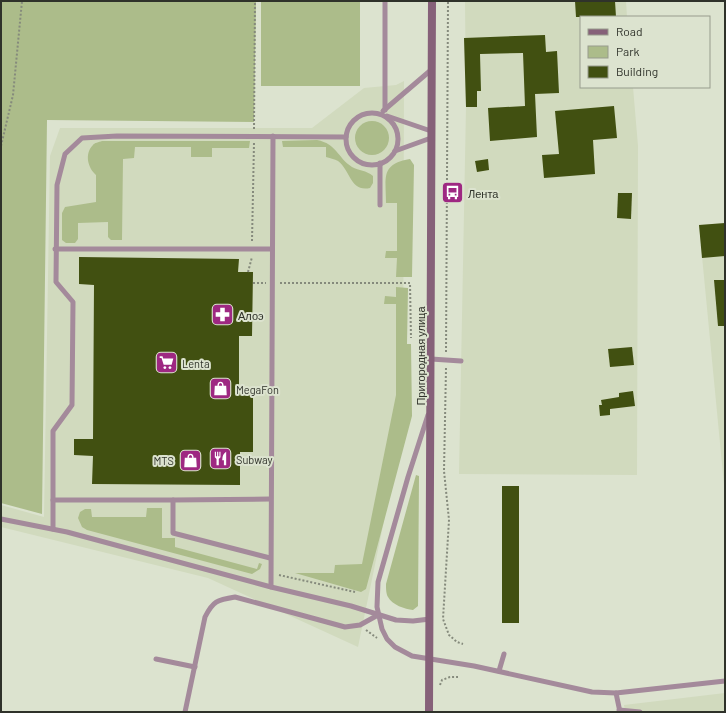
<svg xmlns="http://www.w3.org/2000/svg" width="726" height="713" viewBox="0 0 726 713" font-family="Barlow,sans-serif">
  <style>
    .built { fill: #d1dabe }
    .green { fill: #acbc8a }
    .building { fill: #415011 }
    .lines { fill: none; stroke-linecap: round; stroke-linejoin: round }
    .path { stroke: #858a7c; stroke-width: 2; stroke-dasharray: 2 2; stroke-linecap: butt }
    .lane { stroke: #a48a9b; stroke-width: 5 }
    .secondary { stroke: #866179; stroke-width: 8 }
    .labels { text-anchor: middle; dominant-baseline: central; stroke-width: 4; stroke-linejoin: round; paint-order: stroke }
    .poi-label { font-size: 11px; fill: #2f322a; stroke: #dce3cf; text-anchor: start }
    .street-label { font-size: 11px; fill: #2f322a; stroke: #dce3cf }
  </style>
  <rect width="100%" height="100%" fill="#dce3cf"/>
  <!-- built -->
  <g class="built">
    <polygon points="465,1 626,1 627,17 581,17 581,87 633,87 638,146 637,475 459,474 466,107"/>
    <polygon points="404,81 403,429 358,647 208,578 1,527 1,505 44,517 50,156 60,128 312,128 364,88 396,85"/>
    <polygon points="725,223 725,495 699,225"/>
    <polygon points="725,693 725,712 625,712 624,705"/>
  </g>
  <!-- green -->
  <g class="green">
    <polygon points="1,1 256,1 254,122 47,120 42,514 1,503"/>
    <rect x="261" y="1" width="99" height="85"/>
    <circle cx="372" cy="138" r="17"/>
    <path d="M317,140C337,144 337,157 352,167C359,171 366,170 373,176V183L370,188C350,192 351,171 338,161C335,159 329,158 326,157V147H283L282,141Z"/>
    <path d="M102,141H250L249,148H212V157H191V147H135L134,158L123,159L122,240H111L108,237V222L78,223V239L75,243H66L62,240V213L65,207L96,202V175C88,168 84,154 93,145C94,143 99,142 102,141Z"/>
    <path d="M410,159L414,165L412,277H396L397,258H385L386,251H397V203H386C386,178 380,164 410,159Z"/>
    <polygon points="396,287 408,288 407,344 411,344 412,416 366,589 361,592 295,573 334,573 335,565 362,564 396,395 396,304 384,304 385,296 396,297"/>
    <path d="M416,475L419,476L418,606L413,610C405,609 392,605 388,597C386,594 386,588 386,584Z"/>
    <polygon points="147,508 162,508 162,538 175,538 175,547 257,569 259,563 262,564 260,569 252,574 87,530 82,527 78,518 80,512 85,509 91,509 92,517 146,517"/>
  </g>
  <!-- building -->
  <g class="building">
    <polygon points="575,1 615,1 616,17 576,17"/>
    <polygon points="545,35 546,52 557,51 559,93 535,94 537,137 490,141 488,108 525,106 523,53 480,54 481,91 477,91 477,107 466,107 464,38"/>
    <polygon points="614,106 617,138 593,140 595,174 544,178 542,155 559,154 555,111"/>
    <polygon points="488,159 489,170 477,172 475,161"/>
    <polygon points="618,193 632,193 631,219 617,218"/>
    <polygon points="725,223 725,256 702,258 699,225"/>
    <polygon points="79,257 239,259 238,272 253,272 252,336 239,336 239,391 253,391 253,452 240,452 240,485 92,484 93,456 74,455 74,439 93,439 94,285 79,284"/>
    <polygon points="714,280 725,280 725,326 718,326"/>
    <polygon points="632,347 634,365 610,367 608,349"/>
    <polygon points="633,391 635,406 610,409 610,415 600,416 599,405 602,405 601,400 619,397 619,393"/>
    <rect x="502" y="486" width="17" height="137"/>
  </g>
  <g class="lines">
    <!-- path -->
    <g class="path">
      <polyline points="254,129 255,1"/>
      <polyline points="1,146 13,95 22,1"/>
      <polyline points="252,241 254,143"/>
      <polyline points="248,272 252,257"/>
      <polyline points="253,283 266,283"/>
      <polyline points="280,283 410,283 411,338"/>
      <polyline points="446,352 448,1"/>
      <polyline points="446,368 444,471 449,520 443,619 449,635 457,642 463,644"/>
      <polyline points="279,575 355,592"/>
      <polyline points="366,630 377,638"/>
      <polyline points="440,685 442,680 450,677 458,677"/>
    </g>
    <!-- lane -->
    <g class="lane">
      <polyline points="385,110 385,1"/>
      <polyline points="383,111 431,70"/>
      <circle cx="372" cy="139" r="26"/>
      <polyline points="387,116 431,131"/>
      <polyline points="395,151 431,138"/>
      <polyline points="380,205 380,163"/>
      <polyline points="55,249 272,249"/>
      <polyline points="431,359 461,361"/>
      <polyline points="428,415 408,477 378,582 377,607 382,629 387,639 395,647 412,656 474,666 592,692 616,693 725,681"/>
      <polyline points="173,500 53,500 53,431 72,405 73,302 56,282 57,185 65,154 82,138 117,136 346,137"/>
      <polyline points="1,519 67,532 271,587 351,606 396,620 413,621 430,619"/>
      <polyline points="53,529 53,500"/>
      <polyline points="270,558 173,533 173,500 270,499"/>
      <polyline points="271,587 273,136"/>
      <polyline points="156,659 195,667"/>
      <polyline points="499,671 504,654"/>
      <polyline points="616,693 620,712"/>
      <polyline points="619,710 640,712"/>
      <path d="M185,712L205,617C213,601 217,600 235,597L345,627L360,625L378,615"/>
    </g>
    <!-- secondary -->
    <polyline class="secondary" points="429,712 432,1"/>
  </g>
  <!-- icons -->
  <defs>
    <symbol id="bus-square" viewBox="-11 -11 22 22"><rect x="-9" y="-9" width="18" height="18" rx="4" fill="#9e2882" stroke="#dce3cf"/><path d="M-5-6H5V4H4V6H2V4H-2V6H-4V4H-5ZM-3.5-4V0h7V-4ZM-3.5 1.2v1.5H-2V1.2ZM2 1.2v1.5H3.5V1.2Z" fill="#fff"/></symbol>
    <symbol id="pharmacy-square" viewBox="-11 -11 22 22"><rect x="-9" y="-9" width="18" height="18" rx="4" fill="#9e2882" stroke="#dce3cf"/><path d="M-2-6h4v4h4v4h-4v4h-4v-4h-4v-4h4Z" fill="#fff"/></symbol>
    <symbol id="supermarket-square" viewBox="-11 -11 22 22"><rect x="-9" y="-9" width="18" height="18" rx="4" fill="#9e2882" stroke="#dce3cf"/><path d="M-6-5.5h2.5l.6 2H6L4.5 2H-2.5L-4.4-4H-6ZM-1.5 3.2a1.3 1.3 0 1 0 .1 0ZM3 3.2a1.3 1.3 0 1 0 .1 0Z" fill="#fff"/></symbol>
    <symbol id="shop-square" viewBox="-11 -11 22 22"><rect x="-9" y="-9" width="18" height="18" rx="4" fill="#9e2882" stroke="#dce3cf"/><path d="M-5-2.5h2.3a2.7 3.5 0 0 1 5.4 0H5L5.5 6h-11ZM-1.5-2.5h3a1.5 2.3 0 0 0-3 0Z" fill="#fff"/></symbol>
    <symbol id="restaurant-square" viewBox="-11 -11 22 22"><rect x="-9" y="-9" width="18" height="18" rx="4" fill="#9e2882" stroke="#dce3cf"/><path d="M-5-6h1v4h1v-4h1v4h1v-4h1v5L-1.5 .5V6h-2V.5L-5-1ZM5-6V6H3V1.5H1.5Q1.5-4 5-6Z" fill="#fff"/></symbol>
  </defs>
  <g fill-rule="evenodd">
    <use href="#bus-square" x="440" y="180" width="25" height="25"/>
    <use href="#pharmacy-square" x="210" y="302" width="25" height="25"/>
    <use href="#supermarket-square" x="154" y="350" width="25" height="25"/>
    <use href="#shop-square" x="208" y="376" width="25" height="25"/>
    <use href="#restaurant-square" x="208" y="446" width="25" height="25"/>
    <use href="#shop-square" x="178" y="448" width="25" height="25"/>
  </g>
  <g class="labels">
    <!-- poi labels -->
    <g class="poi-label">
      <text x="468" y="193">Лента</text>
      <text x="238" y="315">Алоэ</text>
      <text x="182" y="363">Lenta</text>
      <text x="236" y="389">MegaFon</text>
      <text x="236" y="459">Subway</text>
      <text x="174" y="460" text-anchor="end">MTS</text>
    </g>
    <!-- street labels -->
    <g class="street-label">
      <text transform="translate(420 356) rotate(-90)">Пригородная улица</text>
    </g>
  </g>
  <!-- border -->
  <rect width="726" height="713" fill="none" stroke="#2f322a" stroke-width="4"/>
  <!-- legend -->
  <rect x="580" y="16" width="130" height="72" fill="#dce3cf" stroke="#979c8d"/>
  <rect x="588" y="29" width="20" height="6" fill="#866179" stroke="#979c8d"/>
  <text x="616" y="36" font-size="12" fill="#2f322a">Road</text>
  <rect x="588" y="46" width="20" height="12" fill="#acbc8a" stroke="#979c8d"/>
  <text x="616" y="56" font-size="12" fill="#2f322a">Park</text>
  <rect x="588" y="66" width="20" height="12" fill="#415011" stroke="#979c8d"/>
  <text x="616" y="76" font-size="12" fill="#2f322a">Building</text>
</svg>
